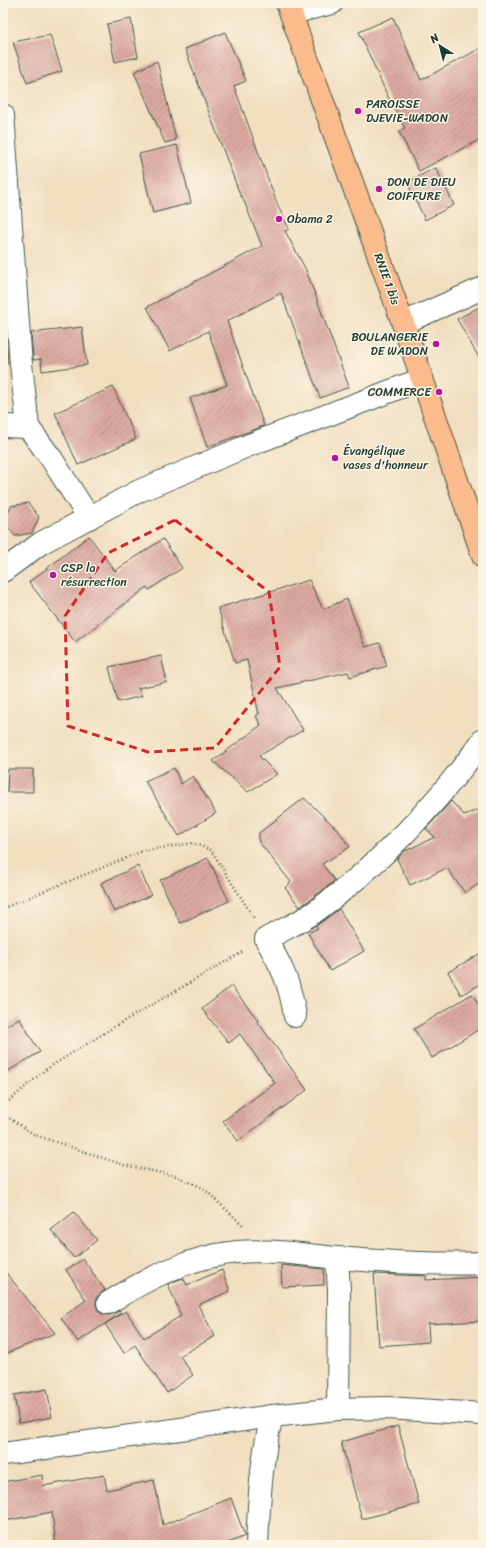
<svg xmlns="http://www.w3.org/2000/svg" width="486" height="1548" viewBox="0 0 486 1548" font-family="Sriracha,sans-serif">
  <style>
    .building { fill: url(#building-hatch) }
    .lines { fill: none; stroke-linecap: round; stroke-linejoin: round }
    .street-casing { stroke: #3e5549; stroke-width: 24 }
    .primary-casing { stroke: #3e5549; stroke-width: 24 }
    .path { stroke: #3e5549; stroke-width: 2.5; stroke-dasharray: 1 3; stroke-linecap: butt }
    .street { stroke: #fff; stroke-width: 22 }
    .primary { stroke: #fbbb8c; stroke-width: 22 }
    .marked { fill: none; stroke: #d62828; stroke-width: 3; stroke-dasharray: 8 5; stroke-linejoin: round }
    .poi-dot { fill: #b5179e; stroke: #fcf5e5; stroke-width: 1.5 }
    .labels { text-anchor: middle; dominant-baseline: central; stroke-width: 3; stroke-linejoin: round; paint-order: stroke }
    .poi-label { font-size: 12px; fill: #1f3d34; stroke: #fcf5e5; text-anchor: start }
    .street-label { font-size: 12px; fill: #1f3d34; stroke: #fcf5e5 }
  </style>
  <defs>
    <pattern id="building-hatch" width="6" height="6" patternUnits="userSpaceOnUse"><rect width="6" height="6" fill="#dba89f"/><path d="M-1 1l2-2M0 6l6-6M5 7l2-2" fill="none" stroke="#b18a82"/></pattern>
  </defs>
  <rect width="100%" height="100%" fill="#fcf5e5"/>
  <filter id="ink" filterUnits="userSpaceOnUse"><feTurbulence type="fractalNoise" baseFrequency=".025" numOctaves="2"/><feDisplacementMap in="SourceGraphic" scale="8" xChannelSelector="R" yChannelSelector="G"/><feConvolveMatrix kernelMatrix="1 2 1 2 8 2 1 2 1" color-interpolation-filters="sRGB"/></filter>
  <filter id="wash" filterUnits="userSpaceOnUse"><feTurbulence type="fractalNoise" baseFrequency=".012" numOctaves="4" result="noise"/><feDisplacementMap in="SourceGraphic" scale="16" xChannelSelector="R" yChannelSelector="G"/><feGaussianBlur stdDeviation="0.9" result="paint"/><feColorMatrix in="noise" values="0 0 0 0 0 0 0 0 0 0 0 0 0 0 0 0 0 1.4 0 .05"/><feComposite in="paint" operator="in"/></filter>
  <g filter="url(#wash)">
    <rect width="100%" height="100%" fill="#f1debf"/>
    <g id="blocks">
      <!-- building -->
      <g class="building">
        <polygon points="393,17 421,80 483,47 483,138 419,171 399,132 405,128 388,97 359,32"/>
        <polygon points="131,19 138,57 115,62 107,24"/>
        <polygon points="225,32 246,81 234,86 278,206 289,229 285,231 306,270 349,387 320,398 281,293 227,321 264,426 207,447 190,398 227,385 208,331 170,351 147,307 262,246 242,196 241,197 185,49"/>
        <polygon points="50,35 62,71 27,83 13,42"/>
        <polygon points="157,61 176,140 165,143 134,72"/>
        <polygon points="177,145 191,203 153,213 139,154"/>
        <polygon points="436,168 454,205 425,220 407,182"/>
        <polygon points="483,305 483,365 457,319"/>
        <polygon points="82,327 87,365 42,371 41,359 33,360 31,333"/>
        <polygon points="6,336 8,363 3,364 3,337"/>
        <polygon points="113,387 136,439 78,465 55,413"/>
        <polygon points="28,503 39,517 32,533 15,536 4,522 11,506"/>
        <polygon points="89,536 115,571 163,539 182,568 149,590 147,587 75,642 29,582"/>
        <polygon points="309,580 323,609 347,599 365,647 380,643 387,666 350,677 348,672 277,688 303,730 259,756 277,774 248,792 213,761 261,725 256,716 259,714 247,660 235,663 218,608"/>
        <polygon points="161,656 167,682 138,688 142,696 118,702 109,667"/>
        <polygon points="174,768 181,784 193,776 216,813 179,836 145,781"/>
        <polygon points="8,769 33,769 33,792 7,792"/>
        <polygon points="304,798 337,829 350,847 322,864 335,881 300,907 285,888 291,882 259,842 259,833"/>
        <polygon points="451,801 464,815 483,808 483,881 465,893 447,868 410,885 397,859 403,852 435,837 426,829"/>
        <polygon points="208,858 229,901 180,923 160,880"/>
        <polygon points="138,866 151,895 114,912 101,883"/>
        <polygon points="339,909 364,951 330,971 308,933 318,928 316,926"/>
        <polygon points="483,952 483,983 461,995 448,972"/>
        <polygon points="231,986 258,1020 257,1021 307,1090 238,1141 223,1121 275,1083 240,1034 229,1043 202,1009"/>
        <polygon points="472,994 483,1012 483,1027 432,1058 414,1029"/>
        <polygon points="19,1018 40,1052 3,1074 3,1028"/>
        <polygon points="74,1212 97,1240 74,1258 51,1230"/>
        <polygon points="83,1259 105,1290 97,1297 96,1304 98,1310 102,1314 108,1315 119,1311 121,1313 78,1342 61,1318 86,1300 66,1270"/>
        <polygon points="281,1265 324,1269 324,1285 282,1287"/>
        <polygon points="3,1269 55,1333 3,1355"/>
        <polygon points="222,1270 230,1291 198,1305 215,1336 180,1356 193,1375 167,1393 135,1345 124,1353 105,1324 126,1311 144,1338 181,1316 168,1284 183,1278 187,1285"/>
        <polygon points="374,1274 426,1276 426,1280 483,1277 483,1321 428,1324 429,1342 379,1346"/>
        <polygon points="47,1389 52,1417 19,1423 14,1395"/>
        <polygon points="398,1426 419,1504 362,1519 341,1442"/>
        <polygon points="42,1475 43,1486 104,1475 107,1490 154,1480 163,1525 231,1498 245,1536 223,1545 56,1545 52,1512 5,1521 3,1508 3,1482"/>
      </g>
    </g>
  </g>
  <g filter="url(#ink)">
    <use href="#blocks" fill-opacity="0" stroke="#3e5549" stroke-width="1"/>
    <g class="lines">
      <defs>
        <g id="street">
          <polyline points="291,13 332,3"/>
          <polyline points="3,115 21,364 28,427 51,458 89,518"/>
          <polyline points="403,323 483,288"/>
          <polyline points="3,426 28,427"/>
          <polyline points="3,571 41,543 139,491 252,444 422,379"/>
          <path d="M295,1016C290,983 282,967 266,939C282,930 301,922 316,911C378,866 439,802 483,740"/>
          <polyline points="337,1258 339,1290 338,1409"/>
          <path d="M108,1303C148,1278 189,1257 237,1252C271,1249 304,1255 337,1258C385,1262 434,1265 483,1263"/>
          <polyline points="3,1454 272,1416 338,1409 387,1408 483,1414"/>
          <path d="M257,1545C259,1502 261,1458 272,1416"/>
        </g>
        <polyline id="primary" points="287,3 403,323 483,556"/>
      </defs>
      <!-- street casing -->
      <use href="#street" class="street-casing"/>
      <!-- primary casing -->
      <use href="#primary" class="primary-casing"/>
      <!-- path -->
      <g class="path">
        <polyline points="3,908 143,851 193,843 211,850 254,918"/>
        <polyline points="3,1106 45,1070 117,1025 244,951"/>
        <polyline points="3,1114 35,1135 124,1165 176,1176 203,1188 244,1226"/>
      </g>
      <!-- street -->
      <use href="#street" class="street"/>
      <!-- primary -->
      <use href="#primary" class="primary"/>
    </g>
  </g>
  <!-- marked area -->
  <path class="marked" d="M175,520L269,592L280,667L215,748L148,752L68,726L65,616L108,553Z"/>
  <!-- markers -->
  <g class="poi-dot">
    <circle cx="358" cy="111" r="4"/>
    <circle cx="379" cy="189" r="4"/>
    <circle cx="279" cy="219" r="4"/>
    <circle cx="436" cy="344" r="4"/>
    <circle cx="439" cy="392" r="4"/>
    <circle cx="335" cy="458" r="4"/>
    <circle cx="53" cy="575" r="4"/>
  </g>
  <g class="labels">
    <!-- poi labels -->
    <g class="poi-label">
      <text x="366" y="104">PAROISSE<tspan x="366" dy="14">DJEVIE-WADON</tspan></text>
      <text x="387" y="182">DON DE DIEU<tspan x="387" dy="14">COIFFURE</tspan></text>
      <text x="287" y="219">Obama 2</text>
      <text x="428" y="337" text-anchor="end">BOULANGERIE<tspan x="428" dy="14">DE WADON</tspan></text>
      <text x="431" y="392" text-anchor="end">COMMERCE</text>
      <text x="343" y="451">Évangélique<tspan x="343" dy="14">vases d'honneur</tspan></text>
      <text x="61" y="568">CSP la<tspan x="61" dy="14">résurrection</tspan></text>
    </g>
    <!-- street labels -->
    <g class="street-label">
      <text transform="translate(387 279) rotate(70)">RNIE 1 bis</text>
    </g>
  </g>
  <!-- margin -->
  <rect width="486" height="1548" fill="none" stroke="#fcf5e5" stroke-width="16"/>
  <!-- north arrow -->
  <g transform="translate(440 46) rotate(324)" stroke="#fcf5e5" stroke-width="3" paint-order="stroke">
  <path d="M0-3L7 15L0 10L-7 15Z" fill="#1f3d34"/>
  <text y="-6" font-size="11" font-weight="bold" text-anchor="middle" fill="#1f3d34">N</text>
  </g>
</svg>
